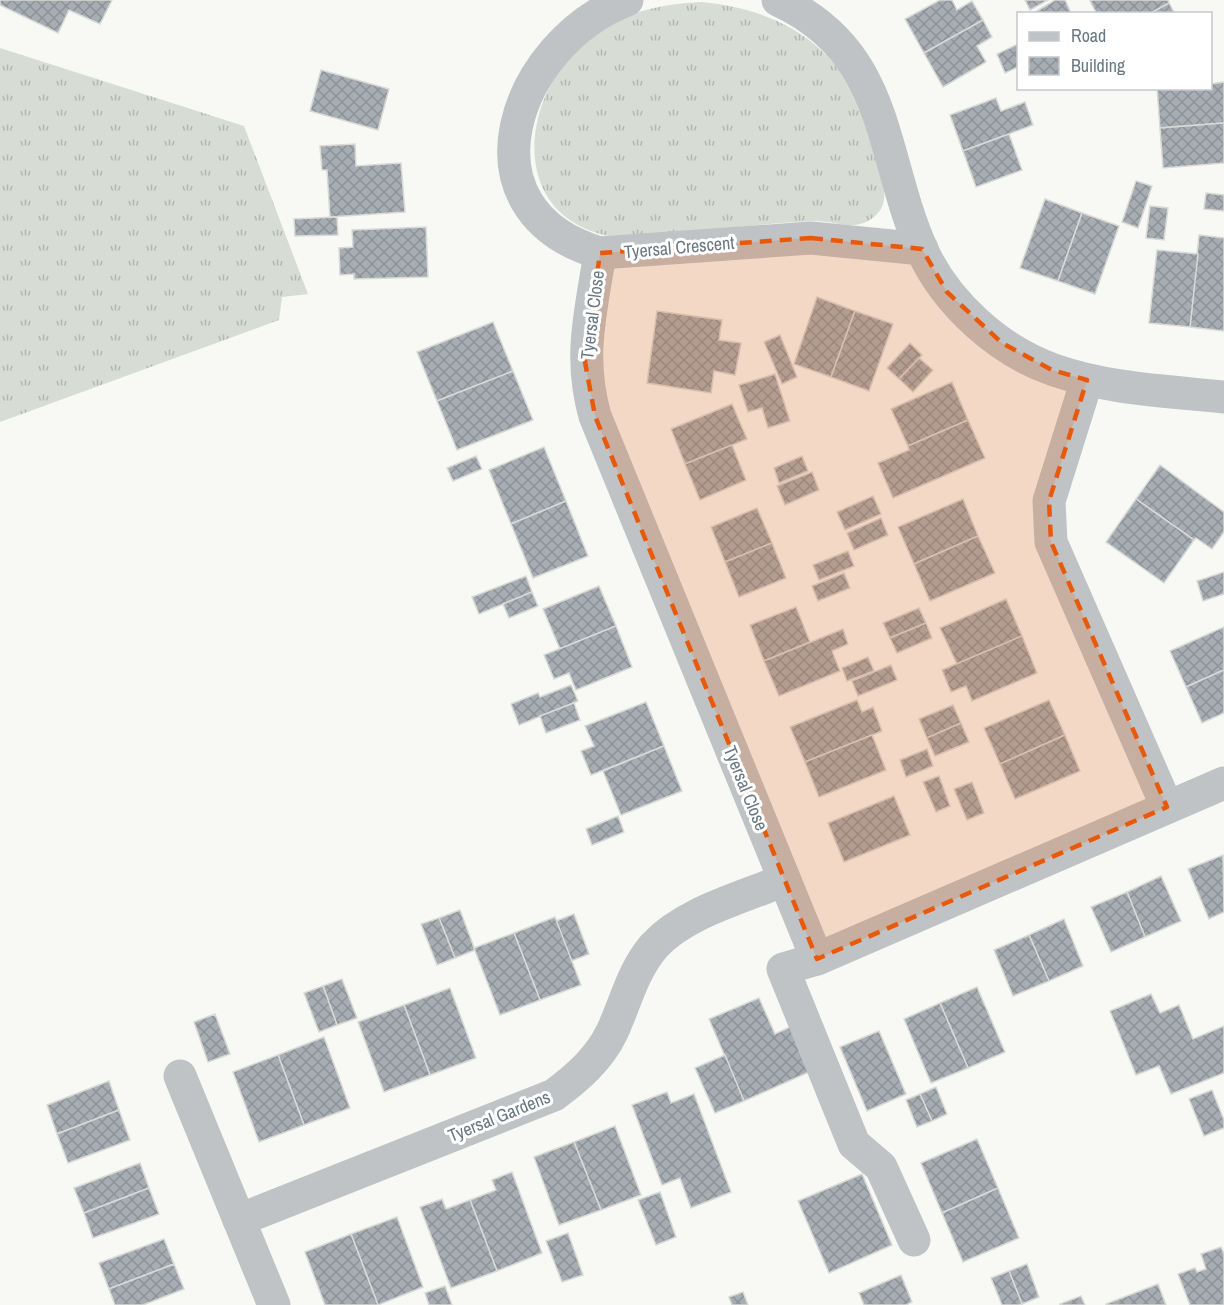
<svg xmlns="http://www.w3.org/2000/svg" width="1224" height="1305" viewBox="0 0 1224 1305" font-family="'Archivo Narrow',sans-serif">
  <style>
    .grass { fill: url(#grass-tufts) }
    .building { fill: url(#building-cross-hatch); stroke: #d9d9d7; stroke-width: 1.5 }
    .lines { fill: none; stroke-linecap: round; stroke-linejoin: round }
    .minor { stroke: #bfc3c6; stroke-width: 33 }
    .marked { fill: #e8590c; fill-opacity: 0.2; stroke: #e8590c; stroke-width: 4.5; stroke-dasharray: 12 8; stroke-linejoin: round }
    .labels { text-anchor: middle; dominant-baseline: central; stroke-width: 6; stroke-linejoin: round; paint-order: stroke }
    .street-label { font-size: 18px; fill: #697883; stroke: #fff }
  </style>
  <defs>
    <pattern id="grass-tufts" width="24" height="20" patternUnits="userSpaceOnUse" patternTransform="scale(1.5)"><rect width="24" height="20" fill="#d7dcd5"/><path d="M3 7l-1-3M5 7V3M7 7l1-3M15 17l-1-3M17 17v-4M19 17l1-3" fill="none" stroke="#b2b7b2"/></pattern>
    <pattern id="building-cross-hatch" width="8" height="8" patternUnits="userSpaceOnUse" patternTransform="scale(1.5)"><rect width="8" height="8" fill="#a7aeb3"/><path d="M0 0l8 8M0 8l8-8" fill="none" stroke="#8c9297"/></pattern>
  </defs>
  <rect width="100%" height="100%" fill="#f8f8f5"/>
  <!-- grass -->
  <g class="grass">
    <path d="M702,2C774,9 833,40 862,110C869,126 872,145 877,162C882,181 892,202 874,217C855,233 834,220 813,221C747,224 680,236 614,237C506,219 519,96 587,39C619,12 662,4 702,2Z"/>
    <polygon points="0,48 244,126 308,294 282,297 279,320 0,422"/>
  </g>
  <!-- building -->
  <g class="building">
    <polygon points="0,0 112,0 100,24 69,10 58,33 0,5"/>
    <polygon points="940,0 952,0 957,10 972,1 983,20 924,53 905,19"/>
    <polygon points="1025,0 1048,0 1030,10"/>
    <polygon points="1055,0 1065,0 1071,13 1032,14"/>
    <polygon points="1093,0 1168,0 1169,3 1149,14 1097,14 1090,1"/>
    <polygon points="1169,3 1175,14 1149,14"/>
    <polygon points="983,20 992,37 977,46 986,62 943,87 924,53"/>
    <polygon points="1018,44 1018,67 1005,73 997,54"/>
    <polygon points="321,70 389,89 378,130 310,111"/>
    <polygon points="1224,82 1224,123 1160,128 1157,88 1210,88 1210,84"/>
    <polygon points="996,98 1001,111 1025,102 1033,125 963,151 950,115"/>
    <polygon points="1224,123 1224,163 1163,168 1160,128"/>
    <polygon points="1009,134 1022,170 976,187 963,151"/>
    <polygon points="355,144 356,166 401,163 405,212 330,217 327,170 322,170 320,146"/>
    <polygon points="1136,181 1152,186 1138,228 1122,222"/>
    <polygon points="1206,193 1224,195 1224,211 1204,209"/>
    <polygon points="1045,199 1082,213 1058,281 1020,268"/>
    <polygon points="1150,206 1168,208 1164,240 1146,238"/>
    <polygon points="1082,213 1119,226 1095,294 1058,281"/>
    <polygon points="337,217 338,235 295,236 294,219"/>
    <polygon points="426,227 428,277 354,279 354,274 340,275 339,248 353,247 352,230"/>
    <polygon points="1199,235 1224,238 1224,331 1190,327"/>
    <polygon points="1157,250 1198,254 1190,327 1149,323"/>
    <polygon points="817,297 855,311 831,377 794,364"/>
    <polygon points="657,311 722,320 719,340 741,343 735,375 714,371 711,393 647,383"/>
    <polygon points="855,311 893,324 869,391 831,377"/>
    <polygon points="493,322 513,371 437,401 417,352"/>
    <polygon points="780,335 797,377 782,384 764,342"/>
    <polygon points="910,343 922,355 899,379 887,368"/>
    <polygon points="919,358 933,370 913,392 899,379"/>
    <polygon points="513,371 533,420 457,450 437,401"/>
    <polygon points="775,374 790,421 768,428 762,408 748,412 739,385"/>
    <polygon points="952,382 968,420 908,446 891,409"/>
    <polygon points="732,404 747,439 685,464 671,429"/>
    <polygon points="968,420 985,458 893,498 878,463 909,450 908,446"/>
    <polygon points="732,445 746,480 700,500 685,464"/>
    <polygon points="544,447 566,501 511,524 489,470"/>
    <polygon points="476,456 482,469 453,481 447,468"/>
    <polygon points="802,456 808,471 779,483 774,468"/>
    <polygon points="1160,465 1224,512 1224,532 1212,549 1196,538 1194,540 1136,499"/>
    <polygon points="812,472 819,490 785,505 777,486"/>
    <polygon points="873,496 881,514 845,530 837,512"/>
    <polygon points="963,499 978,536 914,564 898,527"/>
    <polygon points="1136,499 1194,540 1164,583 1106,542"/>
    <polygon points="566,501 588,556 533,578 511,524"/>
    <polygon points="757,508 772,543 725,562 711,527"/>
    <polygon points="881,518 888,535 854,550 847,533"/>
    <polygon points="978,536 995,573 930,601 914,564"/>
    <polygon points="772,543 786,578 739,597 725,562"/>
    <polygon points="848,551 854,566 819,580 813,565"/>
    <polygon points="1224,572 1224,594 1203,601 1197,581"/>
    <polygon points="844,573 850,588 818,601 812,586"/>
    <polygon points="526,576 532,592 479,614 472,597"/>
    <polygon points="599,586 616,626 560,649 543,609"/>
    <polygon points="532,592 538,606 509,618 503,604"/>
    <polygon points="1006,599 1022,636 957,664 940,628"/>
    <polygon points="796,607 810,642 764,661 750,625"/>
    <polygon points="919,608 926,623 890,638 883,623"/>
    <polygon points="926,623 932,638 897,653 890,638"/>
    <polygon points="616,626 632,667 576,690 569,673 554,679 544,655"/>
    <polygon points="1224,627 1224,670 1186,687 1170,651"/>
    <polygon points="843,629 848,644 832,651 840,671 779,696 764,661"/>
    <polygon points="1022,636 1037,673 972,701 966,686 951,692 942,670"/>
    <polygon points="868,657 874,671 847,681 842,668"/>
    <polygon points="891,665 897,680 858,696 852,681"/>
    <polygon points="1224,670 1224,713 1202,723 1186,687"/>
    <polygon points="571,685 578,701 519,725 511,704 538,693 540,697"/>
    <polygon points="857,700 862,712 873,707 882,731 805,762 790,727"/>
    <polygon points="1049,700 1065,735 1000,764 984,728"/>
    <polygon points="646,702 664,746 591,775 581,751 594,746 585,726"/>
    <polygon points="574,703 580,720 546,733 540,716"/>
    <polygon points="953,705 961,723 927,738 919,719"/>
    <polygon points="961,723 969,742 935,756 927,738"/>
    <polygon points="872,735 886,770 819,797 805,762"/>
    <polygon points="1065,735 1080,771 1015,799 1000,764"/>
    <polygon points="664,746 682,791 621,815 603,771"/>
    <polygon points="927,749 933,766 906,777 900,760"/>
    <polygon points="939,776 950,806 936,812 923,782"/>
    <polygon points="972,782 984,813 967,820 954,789"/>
    <polygon points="894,796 910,835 844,862 828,823"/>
    <polygon points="618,816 624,832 592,845 586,829"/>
    <polygon points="1223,855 1224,912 1209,919 1188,869"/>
    <polygon points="1161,876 1181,921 1145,937 1127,892"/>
    <polygon points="1127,892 1145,937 1111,952 1091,907"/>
    <polygon points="460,910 475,950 455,958 439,918"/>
    <polygon points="574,914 589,954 571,961 556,921"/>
    <polygon points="555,917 581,985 540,1000 514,933"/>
    <polygon points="439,918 455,958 437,965 421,924"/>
    <polygon points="1064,919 1083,966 1049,981 1029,935"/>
    <polygon points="514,933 540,1000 500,1015 474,948"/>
    <polygon points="1029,935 1049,981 1013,996 994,950"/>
    <polygon points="342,979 357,1018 337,1025 323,986"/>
    <polygon points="323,986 337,1025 319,1032 304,993"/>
    <polygon points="977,987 1005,1052 968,1068 940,1003"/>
    <polygon points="450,988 476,1058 430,1075 404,1005"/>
    <polygon points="1151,994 1160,1013 1179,1005 1193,1039 1224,1026 1224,1073 1171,1094 1159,1066 1136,1075 1110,1011"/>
    <polygon points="759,998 775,1034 790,1027 809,1072 744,1101 709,1019"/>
    <polygon points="940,1003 968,1068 931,1083 904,1019"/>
    <polygon points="404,1005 430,1075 384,1092 358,1022"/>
    <polygon points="215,1014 230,1054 208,1062 194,1022"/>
    <polygon points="879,1031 906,1094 867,1111 840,1047"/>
    <polygon points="324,1037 350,1108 304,1125 278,1055"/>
    <polygon points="278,1055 304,1125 259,1142 233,1072"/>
    <polygon points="725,1055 744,1101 715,1113 695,1068"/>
    <polygon points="109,1081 119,1110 57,1134 47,1105"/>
    <polygon points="936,1087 947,1114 932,1121 920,1094"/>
    <polygon points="1212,1090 1224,1120 1224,1128 1204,1136 1189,1099"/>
    <polygon points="667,1092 671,1103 694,1094 731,1192 691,1208 680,1178 662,1185 632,1105"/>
    <polygon points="920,1094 932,1121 917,1127 906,1100"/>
    <polygon points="119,1110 130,1140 68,1163 57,1134"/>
    <polygon points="615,1126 641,1195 601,1210 574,1142"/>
    <polygon points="977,1139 998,1188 942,1213 921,1163"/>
    <polygon points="574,1142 601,1210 559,1225 534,1157"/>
    <polygon points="140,1163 149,1188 84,1213 74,1188"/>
    <polygon points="512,1172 542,1253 497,1271 470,1200 496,1190 492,1180"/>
    <polygon points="862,1174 892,1245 829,1273 798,1201"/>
    <polygon points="149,1188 159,1214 93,1238 84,1213"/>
    <polygon points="998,1188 1019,1238 963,1262 942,1213"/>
    <polygon points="660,1192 676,1237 656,1245 638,1200"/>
    <polygon points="442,1199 446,1209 470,1200 497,1271 451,1288 420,1207"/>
    <polygon points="397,1217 423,1287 378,1305 351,1234"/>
    <polygon points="568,1233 583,1275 562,1282 546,1241"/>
    <polygon points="351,1234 378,1305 325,1305 305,1252"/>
    <polygon points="164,1239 174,1264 109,1289 99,1263"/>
    <polygon points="1221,1247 1224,1254 1224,1305 1190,1305 1178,1274 1195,1268 1197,1272 1206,1269 1201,1254"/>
    <polygon points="174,1264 184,1289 143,1305 115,1305 109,1289"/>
    <polygon points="1027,1264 1039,1297 1022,1304 1009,1271"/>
    <polygon points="1009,1271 1022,1304 1019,1305 1002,1305 991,1278"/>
    <polygon points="901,1275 912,1302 906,1305 864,1305 859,1293"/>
    <polygon points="1158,1284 1166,1305 1106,1305 1106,1304"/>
    <polygon points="445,1286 452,1305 429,1305 425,1293"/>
    <polygon points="743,1292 748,1305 732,1305 729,1297"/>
    <polygon points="1081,1296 1085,1305 1060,1305 1060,1304"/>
  </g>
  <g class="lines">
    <!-- minor -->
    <g class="minor">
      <path d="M627,0C514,43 454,210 600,253L811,238L922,249"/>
      <path d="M778,0C891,52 879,153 922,250C946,303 999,351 1054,370C1108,389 1167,391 1224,397"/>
      <path d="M600,253C591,312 578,356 595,416L817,959L1224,783"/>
      <polyline points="1087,380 1049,501 1051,542 1167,807"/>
      <polyline points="817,959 783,969 854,1144 881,1167 914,1240"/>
      <polyline points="180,1076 274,1305"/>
      <path d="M239,1220L554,1095C577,1078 599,1059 612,1032C626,1002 632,972 654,946C685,912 742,898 784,880"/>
    </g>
  </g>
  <!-- marked area -->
  <path class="marked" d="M811,238L922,249L947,292L1002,343L1052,370L1087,380L1049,501L1051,542L1167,807L817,959L595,416L585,362L600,253Z"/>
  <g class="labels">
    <!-- street labels -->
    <g class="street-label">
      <text transform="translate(679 247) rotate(-5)">Tyersal Crescent</text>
      <text transform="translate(592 315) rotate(-83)">Tyersal Close</text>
      <text transform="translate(746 788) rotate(68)">Tyersal Close</text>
      <text transform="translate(499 1116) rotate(-22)">Tyersal Gardens</text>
    </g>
  </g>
  <!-- legend -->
  <rect x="1017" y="12" width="195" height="78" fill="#ffffff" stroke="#c3c9cd" stroke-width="1.5"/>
  <rect x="1029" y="32" width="30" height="9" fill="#bfc3c6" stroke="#c3c9cd" stroke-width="1.5"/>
  <text x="1071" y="42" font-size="18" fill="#697883">Road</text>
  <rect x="1029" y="57" width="30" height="18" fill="url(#building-cross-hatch)" stroke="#c3c9cd" stroke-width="1.5"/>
  <text x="1071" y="72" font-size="18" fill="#697883">Building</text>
</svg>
